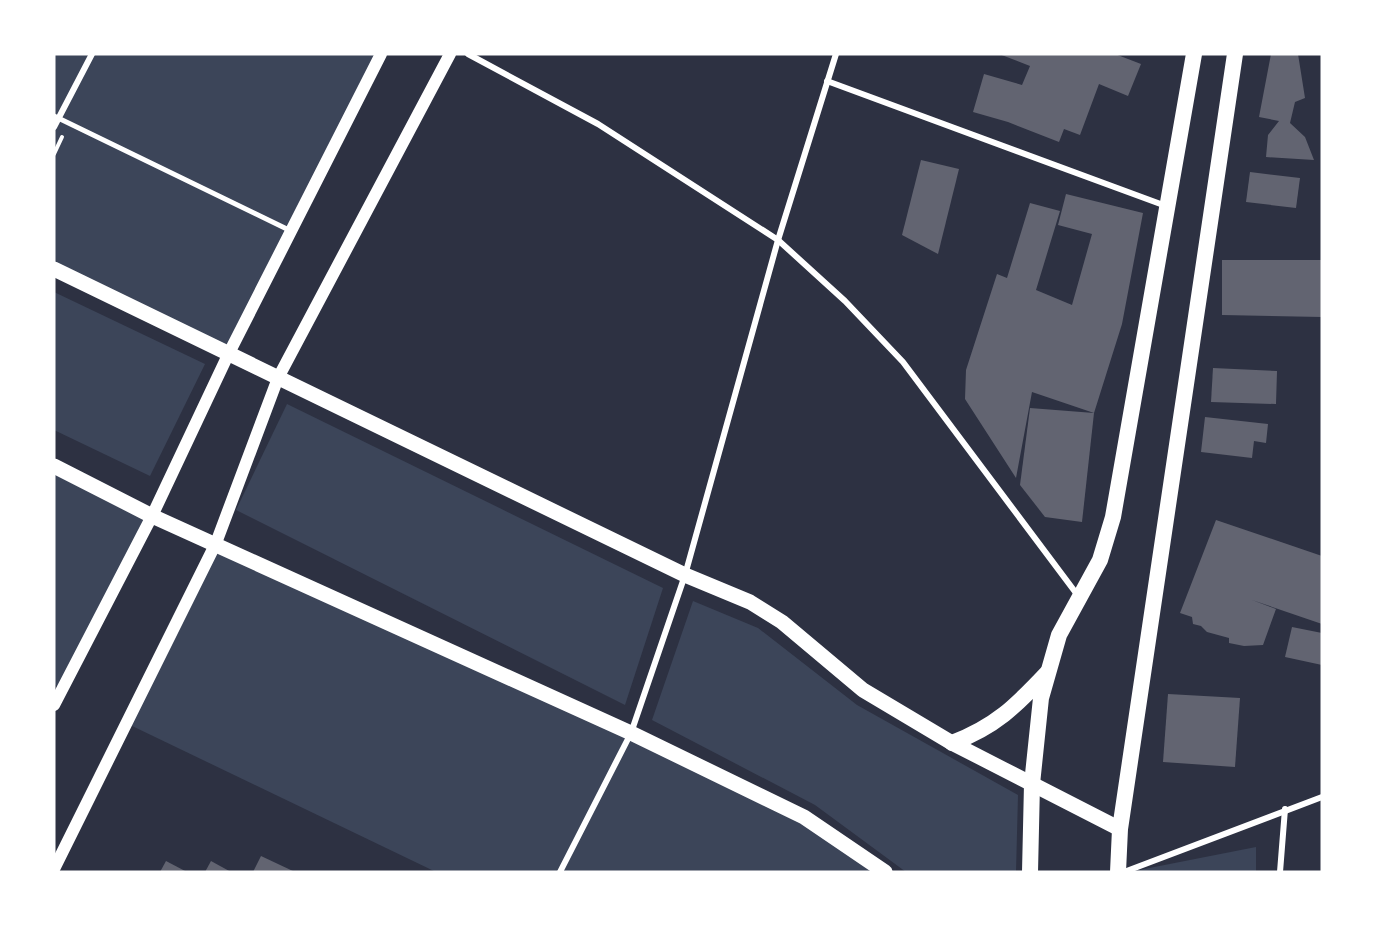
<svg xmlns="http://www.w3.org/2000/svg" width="1376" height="926" viewBox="0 0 1376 926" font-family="Mulish,sans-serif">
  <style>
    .green { fill: #3c4559 }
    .building { fill: #626471 }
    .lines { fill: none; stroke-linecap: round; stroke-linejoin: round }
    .path { stroke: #fff; stroke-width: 4 }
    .pedestrian { stroke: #fff; stroke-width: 5 }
    .minor { stroke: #fff; stroke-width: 6 }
    .secondary { stroke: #fff; stroke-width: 12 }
    .primary { stroke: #fff; stroke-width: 15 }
    .trunk { stroke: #fff; stroke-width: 16 }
  </style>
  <rect width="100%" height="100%" fill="#2d3142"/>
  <!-- green -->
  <g class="green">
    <polygon points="54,54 381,54 228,355 54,269"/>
    <polygon points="54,292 205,364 150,476 54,430"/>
    <polygon points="287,404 663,588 625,705 236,510"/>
    <polygon points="54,467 152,516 62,689 54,684"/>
    <polygon points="216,543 804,817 882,872 436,872 128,724"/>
    <polygon points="693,601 758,628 857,705 1018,795 1016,872 906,872 815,805 652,720"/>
    <polygon points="1256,847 1256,872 1129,872"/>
  </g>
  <!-- building -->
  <g class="building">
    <polygon points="999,54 1115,54 1141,64 1128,96 1099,84 1080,135 1064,129 1059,142 1008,122 973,112 984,74 1022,85 1030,66"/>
    <polygon points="1271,54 1298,54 1305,98 1295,102 1290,123 1305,137 1314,160 1266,157 1268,135 1279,121 1259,117"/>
    <polygon points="921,160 959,169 938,254 902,235"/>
    <polygon points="1250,172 1300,178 1296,208 1246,202"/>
    <polygon points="1066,194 1143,213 1122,324 1094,413 1032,392 1016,478 965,399 966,370 997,274 1007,278 1030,203 1060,211 1036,290 1072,305 1092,234 1058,225"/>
    <polygon points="1222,260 1322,260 1322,317 1222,315"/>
    <polygon points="1213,368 1277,371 1276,404 1211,402"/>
    <polygon points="1030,408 1094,413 1082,522 1045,517 1020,485"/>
    <polygon points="1205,417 1268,424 1266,443 1254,441 1252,458 1201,452"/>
    <polygon points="1216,520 1322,556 1322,624 1252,600 1276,609 1263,645 1244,646 1229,643 1229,638 1207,632 1201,626 1193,624 1192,617 1180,613"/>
    <polygon points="1292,627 1322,633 1322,665 1285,657"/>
    <polygon points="1168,694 1240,698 1235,767 1163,762"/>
    <polygon points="261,856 295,872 253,872"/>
    <polygon points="166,861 187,872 160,872"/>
    <polygon points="211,861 231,872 205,872"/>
  </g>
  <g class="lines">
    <!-- path -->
    <polyline class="path" points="54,154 62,137"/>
    <!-- pedestrian -->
    <polyline class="pedestrian" points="54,116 291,231"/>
    <!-- minor -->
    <g class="minor">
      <polyline points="468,54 598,124 778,240 845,301 903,362 1079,597"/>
      <polyline points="827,81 1166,206"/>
      <polyline points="54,127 92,54"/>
      <polyline points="560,872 631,733 685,575 778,240 836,54"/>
      <polyline points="1124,872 1322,797"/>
      <polyline points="1280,872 1285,809"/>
    </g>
    <!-- secondary -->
    <g class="secondary">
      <polyline points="54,705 152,516 228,355 381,54"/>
      <polyline points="54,869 216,543 278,378 450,54"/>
    </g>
    <!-- primary -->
    <g class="primary">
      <polyline points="54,269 685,575 750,602 782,622 863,690 952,743 1120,829"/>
      <polyline points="54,466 152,516 631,733 804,817 885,872"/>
    </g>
    <!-- trunk -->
    <g class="trunk">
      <path d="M952,743C995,727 1016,706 1047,673"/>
      <polyline points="1030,872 1032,784 1041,698 1059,635 1100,560 1113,517 1194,54"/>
      <polyline points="1118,872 1120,829 1235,54"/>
    </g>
  </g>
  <!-- border -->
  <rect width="1376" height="926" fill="none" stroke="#ffffff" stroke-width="111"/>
</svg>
